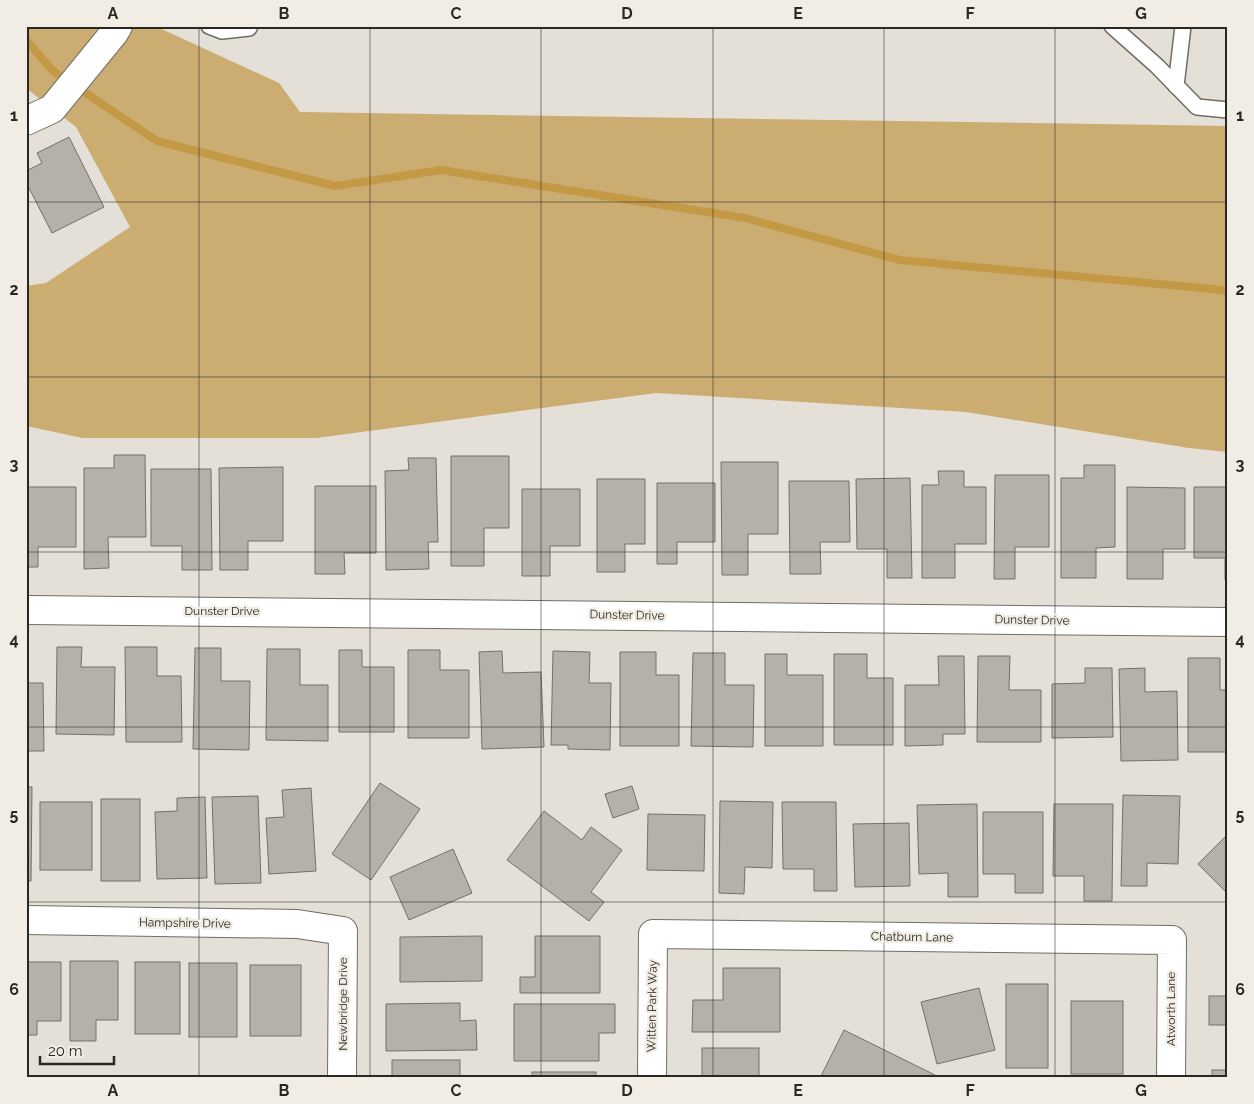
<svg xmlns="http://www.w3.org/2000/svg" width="1254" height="1104" viewBox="0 0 1254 1104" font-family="Raleway,sans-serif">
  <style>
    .green { fill: #cbac71 }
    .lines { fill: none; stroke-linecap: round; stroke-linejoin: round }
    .stream { stroke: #c49946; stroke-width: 8 }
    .building { fill: #b6b1a8; stroke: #747068 }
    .service-casing { stroke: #716d65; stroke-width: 18 }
    .minor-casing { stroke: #716d65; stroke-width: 30 }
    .service { stroke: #fff; stroke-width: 15 }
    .minor { stroke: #fff; stroke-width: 28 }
    .grid { fill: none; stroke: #2a2825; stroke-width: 1; stroke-opacity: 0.55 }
    .labels { text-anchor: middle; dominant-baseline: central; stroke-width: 4.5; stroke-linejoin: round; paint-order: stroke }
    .street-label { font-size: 12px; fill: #2a2825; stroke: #f1ede4 }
    .neatline { fill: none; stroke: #2a2825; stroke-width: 2 }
    .grid-label { font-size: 16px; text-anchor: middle; font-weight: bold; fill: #2a2825 }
  </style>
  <rect width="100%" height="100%" fill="#e4dfd7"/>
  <!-- green -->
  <polygon class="green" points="26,26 155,26 279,83 300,112 1228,126 1228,452 1189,448 966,412 656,393 316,438 83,438 26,426 26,286 46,283 130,227 76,127 26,88"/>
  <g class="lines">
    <!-- stream -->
    <polyline class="stream" points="26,40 53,71 157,141 335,186 441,170 745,218 900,260 1213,289 1228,291"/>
  </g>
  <!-- building -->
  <g class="building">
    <polygon points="69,137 104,207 52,233 26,182 26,171 42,163 37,153"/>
    <polygon points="114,455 145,455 146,537 108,537 109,568 84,569 84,468 114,468"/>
    <polygon points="451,456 509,456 509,528 484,528 484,566 451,566"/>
    <polygon points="408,458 436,458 438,542 428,542 429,569 386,570 385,471 409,470"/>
    <polygon points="721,462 778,462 778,534 748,534 748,575 722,575"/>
    <polygon points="1084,465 1115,465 1115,547 1096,548 1096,578 1061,578 1061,478 1084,478"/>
    <polygon points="283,467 283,541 248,541 248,570 220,570 219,468"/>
    <polygon points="151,469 211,469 212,570 182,570 182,546 151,546"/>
    <polygon points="938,471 964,471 964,487 986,487 986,544 955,544 955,578 922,578 922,485 939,485"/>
    <polygon points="995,475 1049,475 1049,547 1015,547 1015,579 994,579"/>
    <polygon points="910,478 912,578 887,578 887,549 857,549 856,479"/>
    <polygon points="597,479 645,479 645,544 625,544 625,572 597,572"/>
    <polygon points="789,481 849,481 850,542 820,542 821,574 790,574"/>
    <polygon points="657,483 715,483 715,542 677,542 677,564 657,564"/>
    <polygon points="315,486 376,486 376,553 344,553 345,574 315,574"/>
    <polygon points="26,487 76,487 76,547 38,547 38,567 26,567"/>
    <polygon points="1127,487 1185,488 1185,549 1163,549 1163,579 1127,579"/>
    <polygon points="1194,487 1228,487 1228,580 1225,580 1225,558 1194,558"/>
    <polygon points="522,489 580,489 580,546 550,546 550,576 522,576"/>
    <polygon points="57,647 82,647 81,667 115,667 114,735 56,734"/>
    <polygon points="125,647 157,647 157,676 181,676 182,742 126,742"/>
    <polygon points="195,648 221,648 221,681 250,681 249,750 193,749"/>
    <polygon points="267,649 300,649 300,685 328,685 328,741 266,740"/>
    <polygon points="339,650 362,650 362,667 394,667 394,732 339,732"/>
    <polygon points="408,650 440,650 440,670 469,670 469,738 408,738"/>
    <polygon points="502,651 503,673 541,672 544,747 482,749 479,652"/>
    <polygon points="553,651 590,652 589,683 611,683 610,750 568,749 568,745 551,745"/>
    <polygon points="620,652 656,652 656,675 679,675 679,746 620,746"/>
    <polygon points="693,653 725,653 725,685 754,685 753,747 691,746"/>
    <polygon points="765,654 787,654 787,675 823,675 823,746 765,746"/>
    <polygon points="834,654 867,654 867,678 893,678 893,745 834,745"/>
    <polygon points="938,656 964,656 965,734 943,734 943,745 905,746 905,685 939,685"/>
    <polygon points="978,656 1010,656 1009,690 1041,690 1041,742 977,742"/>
    <polygon points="1188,658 1220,658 1220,690 1228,690 1228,752 1188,752"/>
    <polygon points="1085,668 1112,668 1113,737 1052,738 1052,684 1085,683"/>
    <polygon points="1145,668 1145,692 1177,691 1178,760 1121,761 1119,669"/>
    <polygon points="26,683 43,683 44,751 26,751"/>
    <polygon points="380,783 420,809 371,880 332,854"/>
    <polygon points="632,786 639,809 613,818 605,794"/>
    <polygon points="26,787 32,787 31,881 26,881"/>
    <polygon points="311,788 316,871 269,874 266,818 284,817 282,790"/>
    <polygon points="1123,795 1180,796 1178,864 1147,863 1147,886 1121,886"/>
    <polygon points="258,796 261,883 215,884 212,797"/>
    <polygon points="205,797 207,878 157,879 155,812 177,811 177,798"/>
    <rect x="101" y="799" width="39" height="82"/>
    <polygon points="720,801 773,802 772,868 745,867 744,894 719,893"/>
    <rect x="40" y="802" width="52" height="68"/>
    <polygon points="782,802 836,802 837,891 814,891 814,869 783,869"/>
    <polygon points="977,804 978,897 948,897 948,873 919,874 917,805"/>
    <polygon points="1054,804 1113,804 1112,901 1084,901 1084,876 1053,876"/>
    <polygon points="544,811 582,840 591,827 622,850 591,892 604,902 589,921 507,860"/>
    <polygon points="983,812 1043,812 1043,893 1015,893 1015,874 983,874"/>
    <polygon points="648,814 705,815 704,871 647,870"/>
    <polygon points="909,823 910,886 855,887 853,824"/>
    <polygon points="1228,834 1228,894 1198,864"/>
    <polygon points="453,849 472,893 409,920 390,877"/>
    <polygon points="482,936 482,981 400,982 400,937"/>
    <polygon points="535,936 600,936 600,993 520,993 520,977 535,977"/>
    <polygon points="70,961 118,961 118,1020 96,1020 96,1041 70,1041"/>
    <polygon points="26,962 61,962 61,1021 37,1021 37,1035 26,1035"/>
    <rect x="135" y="962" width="45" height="72"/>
    <rect x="189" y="963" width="48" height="74"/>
    <rect x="250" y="965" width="51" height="71"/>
    <polygon points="723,968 780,968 780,1032 692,1032 693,1000 723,1000"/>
    <rect x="1006" y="984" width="42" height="84"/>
    <polygon points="979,988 995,1050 937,1064 921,1002"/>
    <rect x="1209" y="996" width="19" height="29"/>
    <rect x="1071" y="1001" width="52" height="73"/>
    <polygon points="460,1003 460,1021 476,1020 477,1050 386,1051 386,1004"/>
    <polygon points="514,1004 615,1004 615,1033 599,1033 599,1061 514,1061"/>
    <polygon points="844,1030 935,1075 933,1078 820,1078"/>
    <rect x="702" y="1048" width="57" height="30"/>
    <rect x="392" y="1060" width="68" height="18"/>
    <rect x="1212" y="1070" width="16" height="8"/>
    <rect x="532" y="1072" width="64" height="6"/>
  </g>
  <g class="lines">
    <defs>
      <g id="service">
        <polyline points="209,26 222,31 249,28 250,26"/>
        <polyline points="1112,26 1157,66 1197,107 1228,110"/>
        <polyline points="1176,86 1183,26"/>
      </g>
      <g id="minor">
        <polyline points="26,121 52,109 114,33 118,26"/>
        <polyline points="26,610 1228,622"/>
        <polyline points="26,920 297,924 343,931 342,1078"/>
        <polyline points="652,1078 653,934 1172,940 1171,1078"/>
      </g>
    </defs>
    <!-- service casing -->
    <use href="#service" class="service-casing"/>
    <!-- minor casing -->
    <use href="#minor" class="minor-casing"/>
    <!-- service -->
    <use href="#service" class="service"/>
    <!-- minor -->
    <use href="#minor" class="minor"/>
  </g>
  <!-- grid -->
  <path class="grid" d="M199,26V1078M370,26V1078M541,26V1078M713,26V1078M884,26V1078M1055,26V1078M26,202H1228M26,377H1228M26,552H1228M26,727H1228M26,902H1228"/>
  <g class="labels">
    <!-- street labels -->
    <g class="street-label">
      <text x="222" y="611">Dunster Drive</text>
      <text transform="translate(627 615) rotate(1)">Dunster Drive</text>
      <text transform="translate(1032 620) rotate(1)">Dunster Drive</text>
      <text transform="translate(185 923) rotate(1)">Hampshire Drive</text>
      <text transform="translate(912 937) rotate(1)">Chatburn Lane</text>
      <text transform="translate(343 1004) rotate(-90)">Newbridge Drive</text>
      <text transform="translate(652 1006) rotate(-89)">Witten Park Way</text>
      <text transform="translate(1171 1009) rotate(-90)">Atworth Lane</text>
    </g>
  </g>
  <!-- border -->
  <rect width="1254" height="1104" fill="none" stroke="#f1ede4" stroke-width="55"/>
  <!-- scale -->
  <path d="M40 1056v8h74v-8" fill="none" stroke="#2a2825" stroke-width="2.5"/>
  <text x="48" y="1056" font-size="15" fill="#2a2825" stroke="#f1ede4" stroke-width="4" paint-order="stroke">20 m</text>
  <rect x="28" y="28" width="1198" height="1048" class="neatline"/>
  <g class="grid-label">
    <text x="113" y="19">A</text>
    <text x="284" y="19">B</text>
    <text x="456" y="19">C</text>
    <text x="627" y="19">D</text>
    <text x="798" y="19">E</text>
    <text x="970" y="19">F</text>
    <text x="1141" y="19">G</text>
    <text x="14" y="121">1</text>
    <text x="1240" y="121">1</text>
    <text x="14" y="295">2</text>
    <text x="1240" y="295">2</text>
    <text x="14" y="470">3</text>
    <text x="1240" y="470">3</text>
    <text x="14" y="645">4</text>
    <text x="1240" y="645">4</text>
    <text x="14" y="820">5</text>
    <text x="1240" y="820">5</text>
    <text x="14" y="995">6</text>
    <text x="1240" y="995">6</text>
    <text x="113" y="1096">A</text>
    <text x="284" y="1096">B</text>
    <text x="456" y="1096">C</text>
    <text x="627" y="1096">D</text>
    <text x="798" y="1096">E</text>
    <text x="970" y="1096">F</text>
    <text x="1141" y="1096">G</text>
  </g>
</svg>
